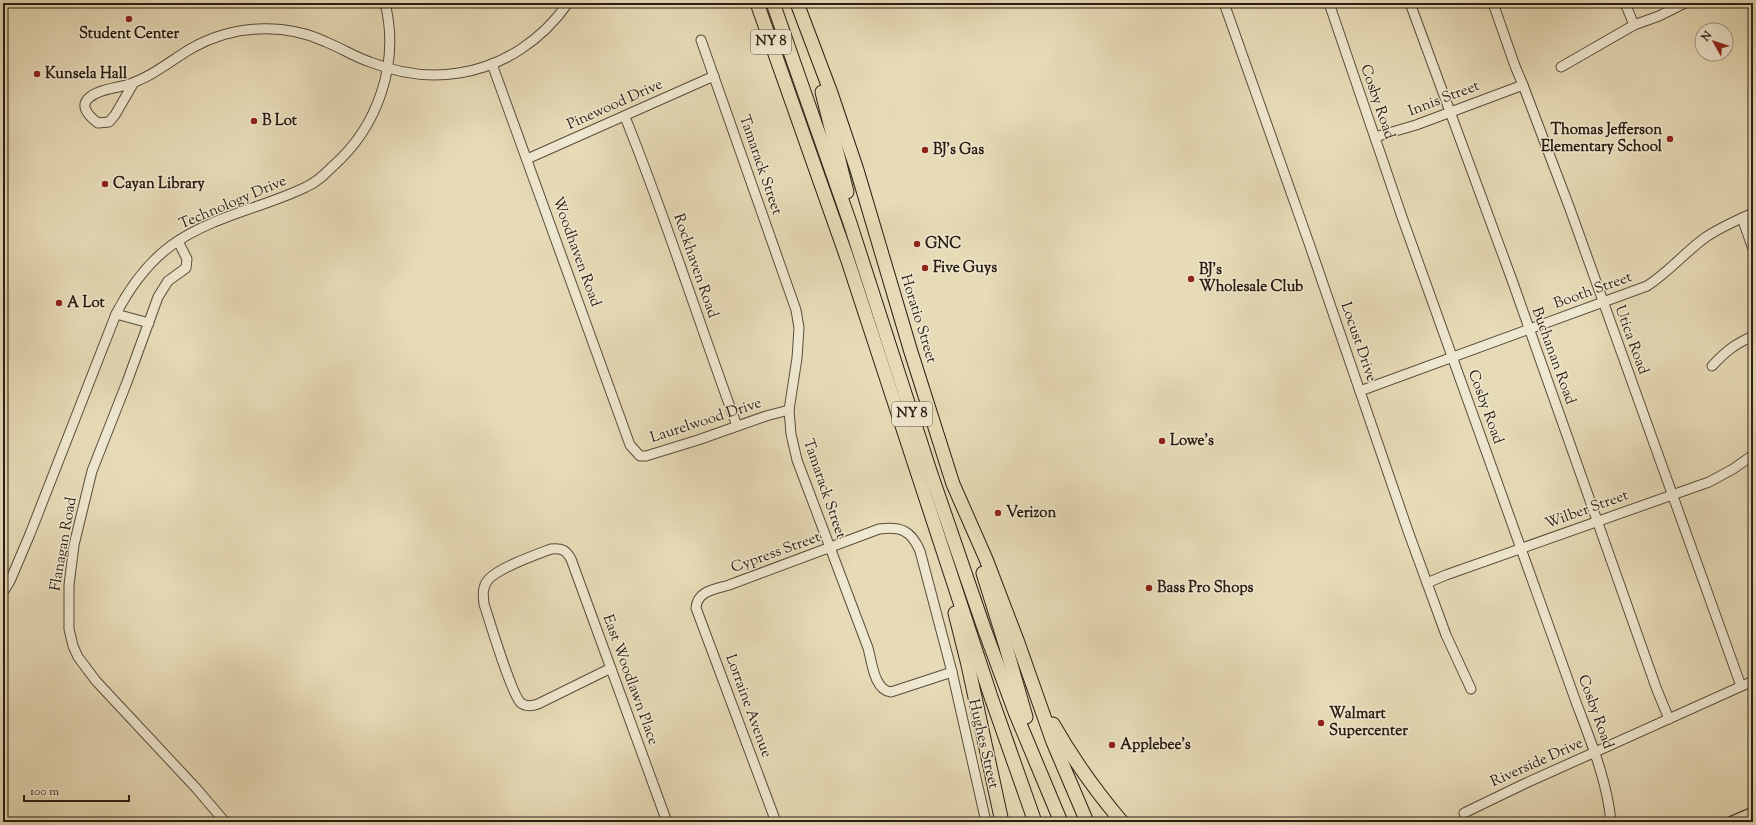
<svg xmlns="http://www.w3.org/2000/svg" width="1756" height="825" viewBox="0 0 1756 825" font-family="'Sorts Mill Goudy',serif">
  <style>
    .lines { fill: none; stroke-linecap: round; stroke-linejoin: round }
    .minor-casing { stroke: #594c3b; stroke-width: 11 }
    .major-casing { stroke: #2a1d12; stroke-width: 13 }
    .highway-casing { stroke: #2a1d12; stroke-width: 15 }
    .minor { stroke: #efe8d0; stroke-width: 9 }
    .major { stroke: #e7dbb7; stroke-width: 11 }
    .highway { stroke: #e7dbb7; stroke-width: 13 }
    .poi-dot { fill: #8f2418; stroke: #efe8d0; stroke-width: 1.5 }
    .labels { text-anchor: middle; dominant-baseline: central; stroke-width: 3; stroke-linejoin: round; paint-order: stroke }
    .shield { fill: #efe8d0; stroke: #655a4b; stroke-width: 1 }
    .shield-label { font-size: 14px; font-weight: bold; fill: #2a1d12 }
    .poi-label { font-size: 15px; font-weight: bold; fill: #2a1d12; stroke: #efe8d0; text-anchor: start }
    .street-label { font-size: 15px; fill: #2a1d12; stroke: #efe8d0 }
  </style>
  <rect width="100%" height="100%" fill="#e7dbb7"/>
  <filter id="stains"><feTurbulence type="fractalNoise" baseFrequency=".005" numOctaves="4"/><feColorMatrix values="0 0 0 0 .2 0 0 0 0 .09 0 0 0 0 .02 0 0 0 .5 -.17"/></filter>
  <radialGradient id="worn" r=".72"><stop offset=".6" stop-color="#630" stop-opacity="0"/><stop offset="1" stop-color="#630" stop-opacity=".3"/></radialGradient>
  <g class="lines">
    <defs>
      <g id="minor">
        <polyline points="1224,3 1310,246 1408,531 1446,635 1471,689"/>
        <path d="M1329,3L1402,217L1576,702C1591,742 1607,780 1611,822"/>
        <polyline points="1410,3 1512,280 1657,690 1669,719"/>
        <polyline points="1493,3 1515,66 1523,85 1570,209 1741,686"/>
        <polyline points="1625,3 1634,25"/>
        <path d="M701,40L796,310L799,328L797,358L789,410L791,434L797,460L868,648C872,662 874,690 891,692L952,672"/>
        <polyline points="492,64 630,445 640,456 646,456 698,440 766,416 789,410"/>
        <polyline points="1561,67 1634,25 1659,16 1685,3"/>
        <path d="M133,84L115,115L109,122L98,123C68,101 96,91 118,87C146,82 168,62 192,48C212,37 235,30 258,29C282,28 305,32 326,42C341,48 355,57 370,62C398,73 429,78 459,73C504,66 542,40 568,3"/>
        <path d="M625,117C666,218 699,323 737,426"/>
        <polyline points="1375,137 1416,125 1523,85"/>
        <polyline points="527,159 714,76"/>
        <polyline points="1742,218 1753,249"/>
        <polyline points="178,241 187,259 186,268 168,281 158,297 127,382 92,471 74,545 69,585 69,629 73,646 78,657 96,681 196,788 225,822"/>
        <polyline points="116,314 149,323"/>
        <path d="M1712,366C1726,351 1735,344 1753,336"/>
        <path d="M1360,391L1647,286C1669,272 1685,252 1706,237C1721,227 1737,220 1753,213"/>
        <polyline points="1427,583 1446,575 1709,482 1733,469 1753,455"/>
        <path d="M3,592L10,581L30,534L116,314C130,287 147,263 172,245C212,216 263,208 306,187C316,183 324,175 332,167C378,127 400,63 385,3"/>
        <path d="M611,668L538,704C532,706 526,707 521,703C512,696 489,619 484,604C483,596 482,587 488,580C498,568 535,555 551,549C562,548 566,550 571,559L667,822"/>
        <polyline points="1464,813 1524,784 1753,681"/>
        <path d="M776,822L696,608C697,591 715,589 729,585L879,529C900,526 911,530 920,551L952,672L986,822"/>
      </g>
      <polyline id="major" points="1732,822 1753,813"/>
      <g id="highway">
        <polyline points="757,3 847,258 991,697 1035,822"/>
        <polyline points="773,3 850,223 930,471 985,631 1015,712 1061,822"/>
        <polyline points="797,3 831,93 857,170 911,352 953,484 986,559 1017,640 1053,742 1087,822"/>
        <polyline points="822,92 847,192"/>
        <polyline points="983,573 1006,647 1026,717"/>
        <polyline points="955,613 968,665 1002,822"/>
        <path d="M1053,724C1074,761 1094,789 1122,822"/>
      </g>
    </defs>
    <!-- minor casing -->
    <use href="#minor" class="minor-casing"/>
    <!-- major casing -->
    <use href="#major" class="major-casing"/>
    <!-- highway casing -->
    <use href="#highway" class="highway-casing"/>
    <!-- minor -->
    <use href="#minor" class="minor"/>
    <!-- major -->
    <use href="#major" class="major"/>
    <!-- highway -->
    <use href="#highway" class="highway"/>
  </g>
  <!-- markers -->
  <g class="poi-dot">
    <circle cx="129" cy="19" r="4"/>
    <circle cx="37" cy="74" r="4"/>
    <circle cx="254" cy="121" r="4"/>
    <circle cx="1670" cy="139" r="4"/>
    <circle cx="925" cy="150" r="4"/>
    <circle cx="105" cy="184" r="4"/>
    <circle cx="917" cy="244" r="4"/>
    <circle cx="925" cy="268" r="4"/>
    <circle cx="1191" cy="279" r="4"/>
    <circle cx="59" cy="303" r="4"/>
    <circle cx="1162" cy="441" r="4"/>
    <circle cx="998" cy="513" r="4"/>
    <circle cx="1149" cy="588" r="4"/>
    <circle cx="1321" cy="723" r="4"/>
    <circle cx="1112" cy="745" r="4"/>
  </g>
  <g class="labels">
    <!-- shield labels -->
    <g class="shield">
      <rect x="751" y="30" width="40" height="24" rx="3"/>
      <rect x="892" y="402" width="40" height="24" rx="3"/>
    </g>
    <g class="shield-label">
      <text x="771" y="42">NY 8</text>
      <text x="912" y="414">NY 8</text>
    </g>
    <!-- poi labels -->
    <g class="poi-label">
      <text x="129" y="34" text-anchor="middle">Student Center</text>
      <text x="45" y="74">Kunsela Hall</text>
      <text x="262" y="121">B Lot</text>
      <text x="1662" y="130" text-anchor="end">Thomas Jefferson<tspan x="1662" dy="17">Elementary School</tspan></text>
      <text x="933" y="150">BJ's Gas</text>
      <text x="113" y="184">Cayan Library</text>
      <text x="925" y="244">GNC</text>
      <text x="933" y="268">Five Guys</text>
      <text x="1199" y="270">BJ's<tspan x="1199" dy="17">Wholesale Club</tspan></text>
      <text x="67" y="303">A Lot</text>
      <text x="1170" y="441">Lowe's</text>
      <text x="1006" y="513">Verizon</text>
      <text x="1157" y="588">Bass Pro Shops</text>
      <text x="1329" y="714">Walmart<tspan x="1329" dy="17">Supercenter</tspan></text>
      <text x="1120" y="745">Applebee's</text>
    </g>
    <!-- street labels -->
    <g class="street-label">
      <text transform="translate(1444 99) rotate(-21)">Innis Street</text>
      <text transform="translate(1377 102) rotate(71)">Cosby Road</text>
      <text transform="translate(615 105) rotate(-24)">Pinewood Drive</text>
      <text transform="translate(760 165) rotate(71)">Tamarack Street</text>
      <text transform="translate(233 203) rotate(-23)">Technology Drive</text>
      <text transform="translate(576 252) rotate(70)">Woodhaven Road</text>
      <text transform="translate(695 266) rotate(71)">Rockhaven Road</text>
      <text transform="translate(1593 291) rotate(-20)">Booth Street</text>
      <text transform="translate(918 319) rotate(73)">Horatio Street</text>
      <text transform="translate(1631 340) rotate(70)">Utica Road</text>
      <text transform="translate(1358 342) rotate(71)">Locust Drive</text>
      <text transform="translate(1553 356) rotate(70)">Buchanan Road</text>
      <text transform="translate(1485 407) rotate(70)">Cosby Road</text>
      <text transform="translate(706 421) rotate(-18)">Laurelwood Drive</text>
      <text transform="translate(824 489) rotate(71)">Tamarack Street</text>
      <text transform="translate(1587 510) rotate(-20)">Wilber Street</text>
      <text transform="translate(64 544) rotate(-80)">Flanagan Road</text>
      <text transform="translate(776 553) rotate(-20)">Cypress Street</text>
      <text transform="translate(630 680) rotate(70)">East Woodlawn Place</text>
      <text transform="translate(748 706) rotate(70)">Lorraine Avenue</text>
      <text transform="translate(1595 712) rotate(70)">Cosby Road</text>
      <text transform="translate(983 744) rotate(77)">Hughes Street</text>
      <text transform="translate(1537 763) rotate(-24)">Riverside Drive</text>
    </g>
  </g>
  <!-- margin -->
  <rect width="1756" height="825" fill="none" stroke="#e7dbb7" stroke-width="16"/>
  <rect x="4" y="4" width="1748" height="817" fill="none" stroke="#2a1d12" stroke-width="2"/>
  <rect x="8" y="8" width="1740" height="809" fill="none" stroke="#2a1d12"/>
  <!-- north arrow -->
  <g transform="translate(1714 42) rotate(309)"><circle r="19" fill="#efe8d0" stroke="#a09784"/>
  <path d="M0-3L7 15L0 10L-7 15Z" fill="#8f2418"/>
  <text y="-6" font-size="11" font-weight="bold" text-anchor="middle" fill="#2a1d12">N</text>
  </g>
  <!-- scale -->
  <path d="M24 795v6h105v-6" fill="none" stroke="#2a1d12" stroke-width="2"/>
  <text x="30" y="795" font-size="12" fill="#2a1d12" stroke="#efe8d0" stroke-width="3" paint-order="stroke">100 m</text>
  <rect width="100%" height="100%" filter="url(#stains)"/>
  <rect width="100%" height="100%" fill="url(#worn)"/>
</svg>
